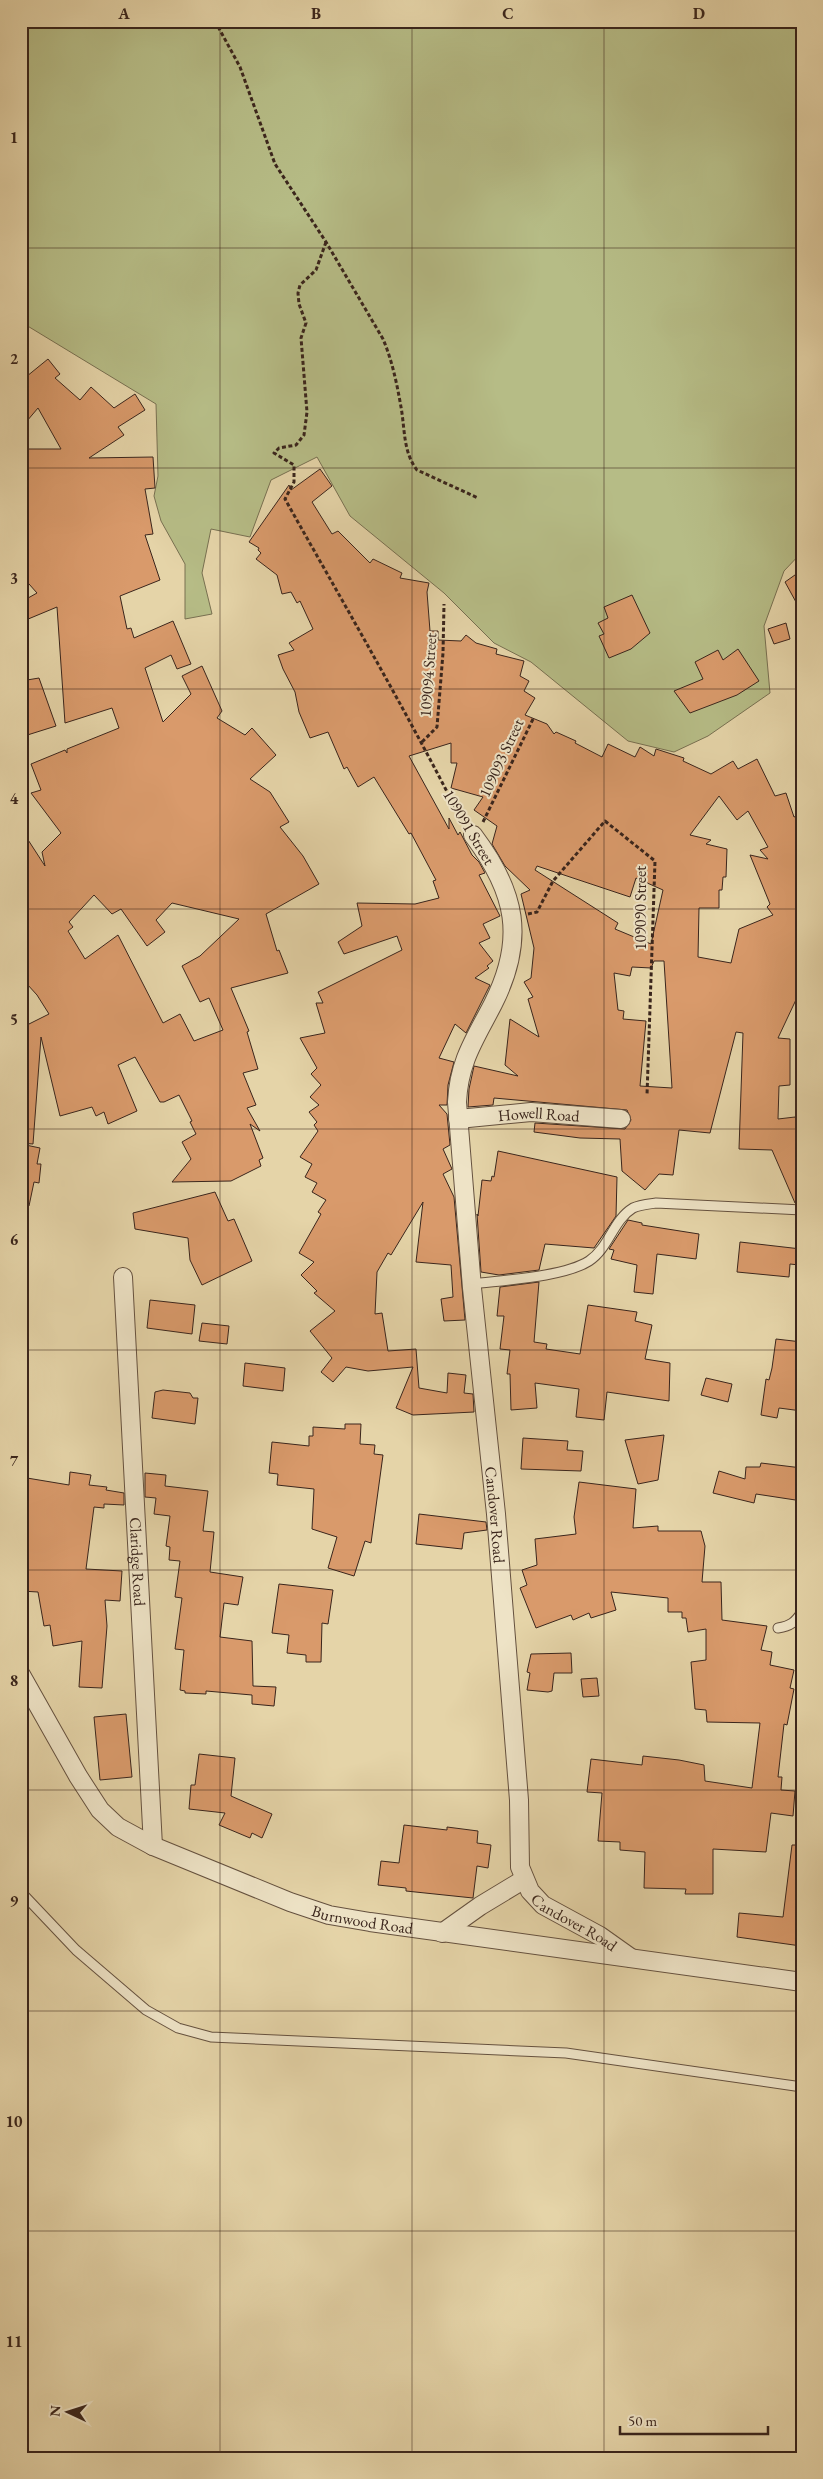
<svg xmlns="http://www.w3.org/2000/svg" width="823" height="2479" viewBox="0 0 823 2479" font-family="'EB Garamond',serif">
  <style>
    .green { fill: #b6bc86; stroke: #787051 }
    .building { fill: #d99a6b; stroke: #3a251c; fill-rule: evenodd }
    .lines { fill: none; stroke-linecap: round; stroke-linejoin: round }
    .lane-casing { stroke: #65513f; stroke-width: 11 }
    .street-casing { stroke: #65513f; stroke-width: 20 }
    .path { stroke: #3a251c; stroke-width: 3; stroke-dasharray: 4 2.5; stroke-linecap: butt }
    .lane { stroke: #eee3c6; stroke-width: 9 }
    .street { stroke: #eee3c6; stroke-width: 18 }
    .grid { fill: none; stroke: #3a251c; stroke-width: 1; stroke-opacity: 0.55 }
    .labels { text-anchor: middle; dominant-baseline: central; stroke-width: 4; stroke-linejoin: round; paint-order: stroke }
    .street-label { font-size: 16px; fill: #3a251c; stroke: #eee3c6 }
    .neatline { fill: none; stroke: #3a251c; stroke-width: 2 }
    .grid-label { font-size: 16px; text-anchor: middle; font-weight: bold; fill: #3a251c }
  </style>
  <rect width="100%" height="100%" fill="#e5d4a8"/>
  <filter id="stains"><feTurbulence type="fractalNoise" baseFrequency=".004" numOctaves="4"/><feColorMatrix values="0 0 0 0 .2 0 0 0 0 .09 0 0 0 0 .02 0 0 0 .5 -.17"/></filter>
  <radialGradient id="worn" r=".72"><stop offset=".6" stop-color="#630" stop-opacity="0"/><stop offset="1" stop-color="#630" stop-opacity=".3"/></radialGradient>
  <!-- green -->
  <polygon class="green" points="21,21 790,21 802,32 802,552 784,571 764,626 770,693 708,736 674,752 628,741 531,662 494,643 444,593 350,516 317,457 271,480 250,537 211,529 202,573 212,614 185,619 185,564 161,521 154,496 158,476 156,404 21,322"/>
  <!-- building -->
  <g class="building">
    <path d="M48,359L60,374L55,378L80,400L91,387L114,408L135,394L145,410L118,427L124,435L89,458L153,457L155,488L145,489L153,534L145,535L160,580L120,596L127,629L131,628L134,638L173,621L191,664L177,669L171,655L145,668L163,722L191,694L182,676L202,666L222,711L217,718L245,735L252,728L276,755L250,779L270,792L289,822L280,827L303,856L319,884L266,914L277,951L279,950L288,973L231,988L249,1031L247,1032L258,1069L243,1073L256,1105L247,1108L260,1131L250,1124L263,1158L259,1160L261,1166L231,1181L172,1182L191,1159L182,1142L196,1134L190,1122L192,1121L179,1095L164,1102H160L135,1057L118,1065L137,1111L108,1124L104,1112L96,1116L92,1107L60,1116L41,1037L33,1144L21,1143V1028L49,1014L37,995L27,984L21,983V829L45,866L42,852L61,833L31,793L41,790L31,764L65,750L67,753V749L119,728L112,708L65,723L57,607L21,622V602L37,593L21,575V449H61L38,408L21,428V381ZM94,895L112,914L121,909L147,946L165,932L156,920L172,903L239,919L200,956L182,966L200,1002L209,998L223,1030L194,1041L180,1014L163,1023L118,935L85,959L68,931L73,927L69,922Z"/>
    <path d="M320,469L332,486L312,502L332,534L338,531L370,563L373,559L402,573L400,578L429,583L427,592L430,631H438V640L461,641L466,635L476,643L497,649L496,654L524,661L520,676L529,681L524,691L535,698L525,715L547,724L554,734L556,732L576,741L575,743L602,757L608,744L635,757L640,747L654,756L656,749L684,758L683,761L711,774L733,761L738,769L757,759L775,796L786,793L794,817L802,814V987L778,1038L790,1039V1085L779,1086L778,1119L795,1117L802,1135V1204L795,1203L772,1150L739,1149L743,1033L736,1032L710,1133L679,1130L673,1175L659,1174L645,1190L622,1171L620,1139L580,1138L534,1132L535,1123L625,1129L631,1120L627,1110L494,1098L493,1105L468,1107L469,1089L474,1066L518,1076L505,1065L510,1019L539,1037L528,999L533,997L524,982L531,978L534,948L521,894L530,890L505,866L492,844L497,826L474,810L483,797L451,788L457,763H451V743L409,756L449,829V818L458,835L460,832L472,855L479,862L485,873L479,875L500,916L483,924L490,938L479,943L493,961L487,966L489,968L475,978L490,985L466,1033L455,1024L439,1058L454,1062L448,1085L447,1105H439L447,1114L450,1145L443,1149L452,1169L443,1174L454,1197L465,1320L444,1321L441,1299L453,1297L451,1265L416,1262L423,1202L391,1255L388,1253L377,1272L375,1314L382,1313L388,1351L416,1349L419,1388L447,1393L448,1373L466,1375L464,1393L473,1394L474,1412L413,1415L396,1408L413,1367L368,1371L346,1367L333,1382L321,1372L332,1358L310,1331L335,1311L314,1293L317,1291L301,1275L314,1262L299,1253L321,1214L318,1212L326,1200L312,1192L317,1183L305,1177L312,1164L300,1157L318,1131L314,1125L317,1122L309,1112L319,1105L310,1097L321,1085L311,1074L317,1068L300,1038L325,1033L316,1003H323L318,992L402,950L397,936L344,954L338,942L362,926L357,903L415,904L439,898L433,881L436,880L411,833L409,834L374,777L358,787L347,767L344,769L328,732L310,738L299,712L295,692L283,669L278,655L294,650L289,643L313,629L300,601L297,603L291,592L282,594L277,575L256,559L261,553L258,550L259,548L249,542L289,485L291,490ZM719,796L737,820L748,811L768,847L760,850L768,859L750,855L770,904L767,907L773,915L739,929L731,963L698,957L699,908H719V890H722L723,877H726L727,849L706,844L711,840L690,835ZM537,866L630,897L636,878L663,890L651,944L615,929L618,923L535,870ZM654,961H664L672,1088L640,1086L646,1021L623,1019L624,1011L618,1010L614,973L630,976L632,967L651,968Z"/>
    <polygon points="802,570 802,613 785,582"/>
    <polygon points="632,595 650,633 631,649 609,658 599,636 604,634 598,623 608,618 604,607"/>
    <polygon points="786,623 790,639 774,644 768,629"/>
    <polygon points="738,649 759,681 737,695 690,713 674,691 703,679 695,662 718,650 723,660"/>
    <polygon points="39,678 56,726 21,737 21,681"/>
    <polygon points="21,1144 40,1148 37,1164 41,1164 39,1183 34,1182 29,1206 21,1206"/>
    <polygon points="498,1151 617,1177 616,1216 594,1248 545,1244 539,1270 499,1275 481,1272 477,1214 478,1216 482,1180 491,1181 492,1176 494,1177"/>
    <polygon points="215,1192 228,1221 234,1219 252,1261 202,1285 190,1260 188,1238 135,1229 133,1213"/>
    <polygon points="628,1220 642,1223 642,1225 699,1234 696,1259 657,1254 653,1294 634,1292 637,1265 611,1259 614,1250 609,1249"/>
    <polygon points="740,1242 801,1249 799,1265 790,1264 789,1277 737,1272"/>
    <polygon points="539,1282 534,1342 547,1344 546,1349 580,1354 588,1305 637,1312 635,1321 652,1325 645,1359 670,1363 669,1401 607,1392 604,1420 576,1417 579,1389 535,1383 537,1408 511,1410 510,1374 507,1374 510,1350 500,1349 504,1316 497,1316 500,1287"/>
    <polygon points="150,1300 195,1305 192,1334 147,1328"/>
    <polygon points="202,1323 229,1326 227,1344 199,1341"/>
    <polygon points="776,1339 802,1342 802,1411 779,1408 777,1418 761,1415 766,1379 769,1380 772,1368"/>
    <polygon points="245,1363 285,1368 283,1391 243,1386"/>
    <polygon points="706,1378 732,1384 728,1402 701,1395"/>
    <polygon points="163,1390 190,1393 193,1398 198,1398 195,1424 152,1418 155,1392"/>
    <polygon points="345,1424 361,1424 360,1444 375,1445 374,1454 383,1455 371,1543 365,1541 354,1576 328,1568 337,1537 312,1529 314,1489 277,1485 278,1474 269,1473 272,1442 309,1446 309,1436 313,1436 313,1427 345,1429"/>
    <polygon points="664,1435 658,1480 638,1484 625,1440"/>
    <polygon points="523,1438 568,1441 567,1450 583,1451 581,1471 521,1469"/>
    <polygon points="761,1463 802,1468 802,1501 756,1494 754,1503 713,1493 719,1471 745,1479 746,1467 760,1467"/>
    <polygon points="70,1472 91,1475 89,1485 107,1487 106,1490 124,1493 124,1505 104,1504 104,1508 94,1507 86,1569 122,1571 120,1601 105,1600 107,1626 102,1688 79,1687 82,1641 53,1646 50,1625 44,1626 38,1592 21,1591 21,1477 69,1485"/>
    <polygon points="145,1473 166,1475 165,1486 208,1491 203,1531 214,1532 210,1572 243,1577 238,1605 224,1603 220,1637 252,1641 253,1686 276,1687 274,1706 252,1704 252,1695 206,1691 206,1694 185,1693 185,1691 180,1690 184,1650 175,1649 182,1598 175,1597 180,1561 169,1560 170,1547 166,1546 170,1516 154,1514 156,1498 145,1497"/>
    <polygon points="579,1482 636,1489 633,1528 658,1526 658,1531 701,1531 705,1546 702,1582 721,1582 722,1620 767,1626 761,1650 772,1652 770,1665 794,1670 790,1688 794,1689 787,1725 784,1724 778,1777 782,1777 781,1790 795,1791 793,1816 771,1813 766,1852 713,1849 713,1894 685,1894 686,1889 644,1888 645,1852 620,1850 620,1842 598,1841 602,1793 587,1792 591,1759 642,1765 643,1756 679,1760 704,1765 705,1781 752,1788 760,1723 707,1722 706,1710 695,1709 691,1662 706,1660 706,1629 688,1632 686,1618 682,1618 682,1612 668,1612 668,1598 611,1592 616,1610 591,1618 589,1613 573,1620 571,1615 536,1628 520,1588 527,1585 522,1570 537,1565 535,1539 576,1534 574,1517"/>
    <polygon points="419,1514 486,1522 487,1530 464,1533 462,1549 416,1544"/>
    <polygon points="279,1584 333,1590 328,1624 322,1623 321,1662 306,1662 306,1655 287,1653 289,1635 272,1633"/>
    <polygon points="571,1653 572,1673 554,1673 552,1691 548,1692 527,1690 530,1673 527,1672 531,1654"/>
    <polygon points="597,1678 599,1696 583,1697 581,1679"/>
    <polygon points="126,1714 132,1777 100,1780 94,1717"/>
    <polygon points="199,1754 235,1758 231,1796 272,1814 262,1838 252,1833 250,1838 219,1825 225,1813 189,1809 191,1785 195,1785"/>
    <polygon points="404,1825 447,1830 447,1827 478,1831 477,1843 491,1845 488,1868 477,1866 473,1898 406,1891 406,1888 378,1885 381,1861 399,1863"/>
    <polygon points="792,1845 802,1845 801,1946 737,1937 739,1913 783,1917"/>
  </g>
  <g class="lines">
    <defs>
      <g id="lane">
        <path d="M472,1284C504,1280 564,1277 589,1261C609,1248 613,1220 633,1208C639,1205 649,1204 656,1203L802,1210"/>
        <path d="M778,1628C791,1626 795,1622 802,1612"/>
        <polyline points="21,1892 76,1950 146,2010 178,2028 211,2037 566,2053 802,2087"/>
      </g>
      <g id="street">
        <path id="s1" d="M473,835C516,892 526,939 493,1004C475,1039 459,1061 457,1102L472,1288L496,1514L519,1800L520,1867L530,1891L543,1905L600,1936L631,1958"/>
        <path id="s2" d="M458,1119L531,1112L621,1119"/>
        <path id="s3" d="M123,1277L153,1846"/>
        <path id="s4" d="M21,1675L78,1776L100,1810L118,1827L153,1846L290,1902L329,1915L370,1922L802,1982"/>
        <polyline points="442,1933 480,1906 523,1880"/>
      </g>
    </defs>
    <!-- lane casing -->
    <use href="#lane" class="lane-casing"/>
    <!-- street casing -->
    <use href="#street" class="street-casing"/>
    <!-- path -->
    <g class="path">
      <path d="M215,21L240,67L275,164L326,242L383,339C392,360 397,384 401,407C405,429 403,452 417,470L478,498"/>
      <path d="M326,242L316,270L300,285L298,293L299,304L306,323L301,338L307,412L304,435L296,445L279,448L274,453L294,465V482L285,499C345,606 407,712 462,821"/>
      <polyline points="422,742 437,727 443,653 444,604"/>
      <polyline points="483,822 534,717"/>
      <polyline points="528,914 537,912 553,881 605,821 655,861 647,1095"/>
    </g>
    <!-- lane -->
    <use href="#lane" class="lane"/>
    <!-- street -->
    <use href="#street" class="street"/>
  </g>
  <!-- grid -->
  <path class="grid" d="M220,21V2458M412,21V2458M604,21V2458M21,248H802M21,468H802M21,689H802M21,909H802M21,1129H802M21,1350H802M21,1570H802M21,1790H802M21,2011H802M21,2231H802"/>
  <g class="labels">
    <!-- street labels -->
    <g class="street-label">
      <text transform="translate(428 675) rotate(-86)">109094 Street</text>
      <text transform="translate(501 758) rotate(-65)">109093 Street</text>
      <text transform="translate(469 827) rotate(59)">109091 Street</text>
      <text transform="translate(640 908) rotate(-90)">109090 Street</text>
      <text stroke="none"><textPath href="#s2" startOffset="81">Howell Road</textPath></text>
      <text stroke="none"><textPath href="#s1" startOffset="702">Candover Road</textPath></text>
      <text stroke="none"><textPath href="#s3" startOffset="285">Claridge Road</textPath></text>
      <text stroke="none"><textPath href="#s4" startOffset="444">Burnwood Road</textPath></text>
      <text stroke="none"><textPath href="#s1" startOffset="1136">Candover Road</textPath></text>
    </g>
  </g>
  <!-- margin -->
  <rect width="823" height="2479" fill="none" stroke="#e5d4a8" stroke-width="55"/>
  <!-- north arrow -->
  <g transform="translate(68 2412) rotate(274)" stroke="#eee3c6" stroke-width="4" paint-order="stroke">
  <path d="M0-4L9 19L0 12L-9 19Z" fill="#3a251c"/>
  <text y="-8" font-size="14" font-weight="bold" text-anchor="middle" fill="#3a251c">N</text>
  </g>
  <!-- scale -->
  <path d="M620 2426v8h148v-8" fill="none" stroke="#3a251c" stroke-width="2.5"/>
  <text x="628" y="2426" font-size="15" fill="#3a251c" stroke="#eee3c6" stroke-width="4" paint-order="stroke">50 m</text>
  <rect x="28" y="28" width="768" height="2424" class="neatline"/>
  <g class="grid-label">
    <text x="124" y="19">A</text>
    <text x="316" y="19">B</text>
    <text x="508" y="19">C</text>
    <text x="699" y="19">D</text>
    <text x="14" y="143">1</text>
    <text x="14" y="364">2</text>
    <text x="14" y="584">3</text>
    <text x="14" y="804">4</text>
    <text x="14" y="1025">5</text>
    <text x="14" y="1245">6</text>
    <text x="14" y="1466">7</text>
    <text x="14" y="1686">8</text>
    <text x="14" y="1906">9</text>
    <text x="14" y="2127">10</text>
    <text x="14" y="2347">11</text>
  </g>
  <rect width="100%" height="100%" filter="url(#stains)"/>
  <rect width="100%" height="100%" fill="url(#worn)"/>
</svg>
